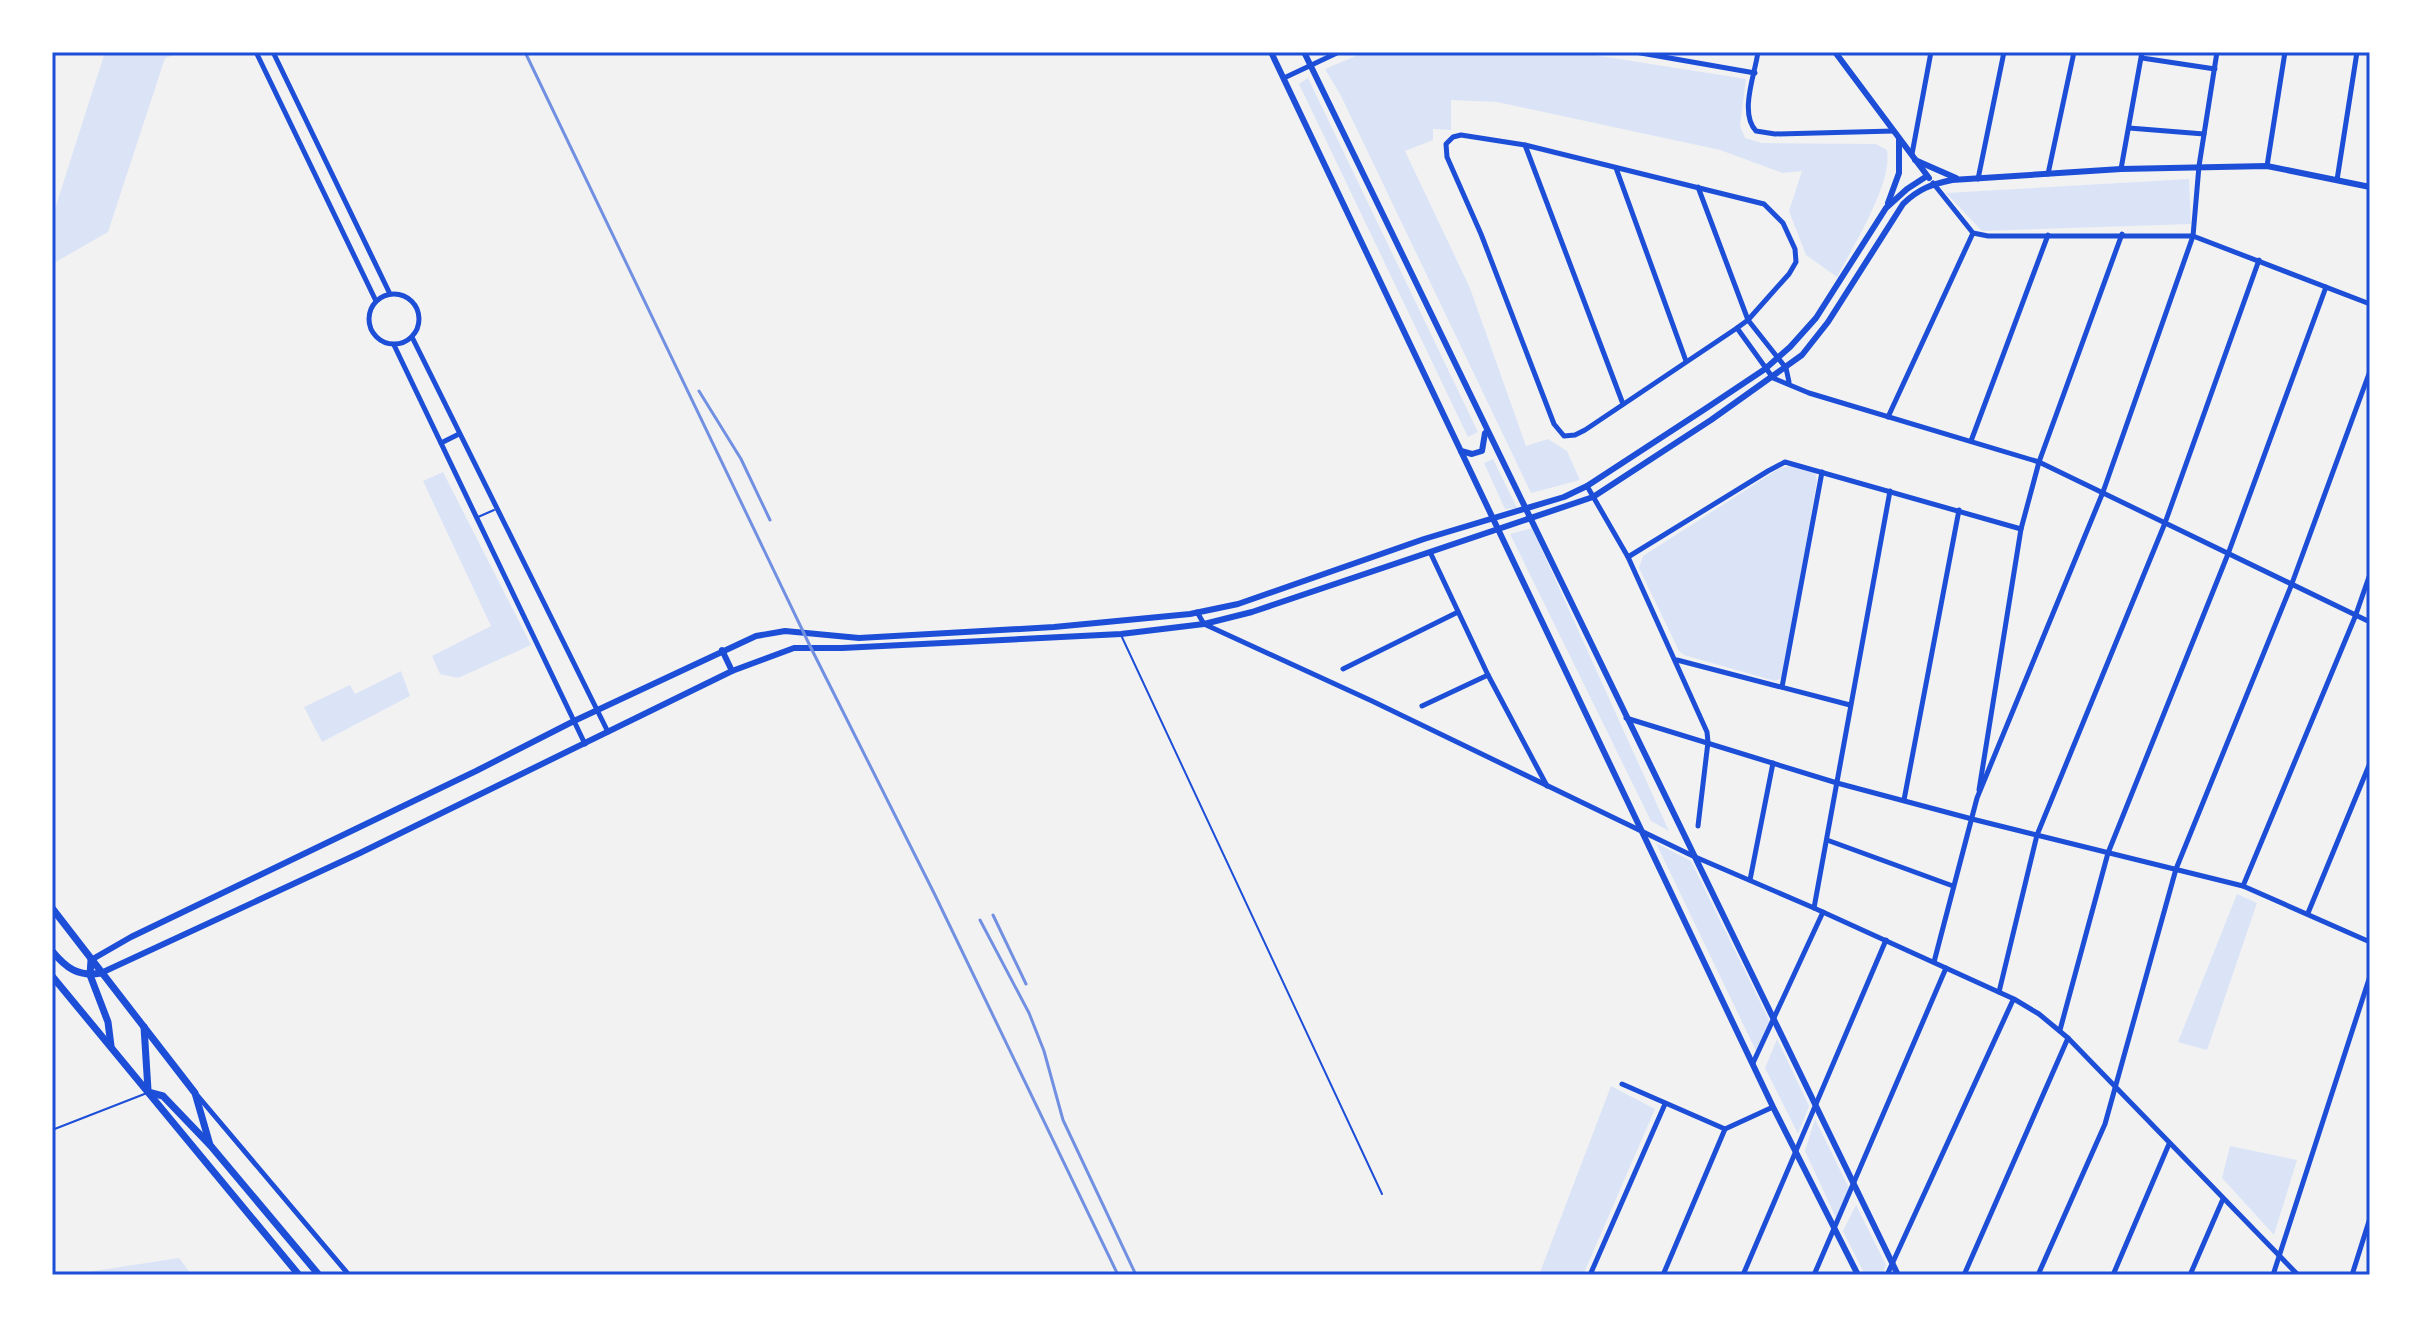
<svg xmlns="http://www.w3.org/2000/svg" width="2422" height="1327" viewBox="0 0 2422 1327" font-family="'Varela Round',sans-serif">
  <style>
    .green { fill: #dbe4f7 }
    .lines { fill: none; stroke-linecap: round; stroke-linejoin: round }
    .service { stroke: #1d4ed8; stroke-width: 2 }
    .minor { stroke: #1d4ed8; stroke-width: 5 }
    .tertiary { stroke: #1d4ed8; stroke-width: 6 }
    .primary { stroke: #1d4ed8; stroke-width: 7 }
    .rail { stroke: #7290e2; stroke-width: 3 }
    .neatline { fill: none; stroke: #1d4ed8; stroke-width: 3 }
  </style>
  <rect width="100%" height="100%" fill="#f2f2f2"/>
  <!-- green -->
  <g class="green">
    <polygon points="105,52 182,52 165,58 108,232 52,264 52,218"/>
    <path d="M1365,52H1575L1746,79L1740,126L1745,138L1762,143L1876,144L1887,150C1893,183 1853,246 1837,277L1806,255L1789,211L1802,171L1783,173L1720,150L1497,102L1451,100V130L1433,129V140L1405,151L1470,288L1526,446L1548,439L1567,451L1580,480L1531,493L1341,96L1325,69Z"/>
    <polygon points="1308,78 1478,432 1468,437 1299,84"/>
    <polygon points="2189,179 2191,224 1982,231 1946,193"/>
    <polygon points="1493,459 1517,508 1505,509 1484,463"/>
    <polygon points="1792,466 1815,473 1817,480 1783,677 1775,681 1684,655 1679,651 1639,568 1643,556 1780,468"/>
    <polygon points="443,472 531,645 458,678 440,674 432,656 491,626 423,481"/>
    <polygon points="1532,528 1669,831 1651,821 1510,534"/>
    <polygon points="401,671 410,696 322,742 304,707 350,685 355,694"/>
    <polygon points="1656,843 1691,861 1771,1024 1757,1053"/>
    <polygon points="2237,894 2257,903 2207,1050 2178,1042"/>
    <polygon points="1777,1039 1809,1106 1798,1134 1765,1068"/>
    <polygon points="1611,1086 1655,1109 1583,1275 1539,1275"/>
    <polygon points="1815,1119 1850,1190 1837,1220 1805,1151"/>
    <polygon points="2230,1146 2297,1160 2274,1235 2222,1178"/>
    <polygon points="1856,1205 1886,1265 1882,1275 1865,1275 1843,1231"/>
    <polygon points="179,1258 192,1275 68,1275"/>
  </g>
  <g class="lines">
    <!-- service -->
    <g class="service">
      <polyline points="478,517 494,510"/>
      <polyline points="1121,635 1382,1194"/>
      <polyline points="52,1130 147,1093"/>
    </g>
    <!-- minor -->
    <g class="minor">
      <polyline points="256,52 376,301"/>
      <polyline points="273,52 390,294"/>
      <polyline points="1635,52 1755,73"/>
      <path d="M1758,52C1755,74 1739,113 1756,131L1775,134L1894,131"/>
      <polyline points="2142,58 2215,69"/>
      <polyline points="1284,78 1339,52"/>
      <polyline points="2129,128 2204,134"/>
      <polygon points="1461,135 1525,145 1764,204 1783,223 1795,249 1796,262 1789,274 1748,320 1737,328 1585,430 1575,435 1564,436 1554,424 1481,234 1447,157 1446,144 1453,137"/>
      <polyline points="1525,145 1623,404"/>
      <polyline points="1912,154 1931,52"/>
      <polyline points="2267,166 2285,52"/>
      <polyline points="1616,168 1686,361"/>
      <polyline points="2121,169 2142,52"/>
      <polyline points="2048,174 2074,52"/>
      <polyline points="1978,179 2004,52"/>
      <polyline points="2337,180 2357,52"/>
      <polyline points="1933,183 1973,233 1988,236 2193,236 2370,304"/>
      <polyline points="1698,187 1748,320 1786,368 1789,382"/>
      <circle cx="394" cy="319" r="25"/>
      <polyline points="1737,328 1773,378 1809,393 2039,462 2370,622"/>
      <polyline points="412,337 608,732"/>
      <polyline points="394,345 585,744"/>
      <polyline points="1888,417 1973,233"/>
      <polyline points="1971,441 2048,235"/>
      <polyline points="441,443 459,434"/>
      <polyline points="1587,486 1628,557 1707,732 1708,742 1698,826"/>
      <polyline points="1430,552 1488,675 1547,786"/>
      <polyline points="1628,557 1768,471 1785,462 2021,529"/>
      <polyline points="1197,612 1204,624 1372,701 1693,856 1814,908 2014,999 2039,1014 2068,1038 2298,1275"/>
      <polyline points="1677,660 1850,705"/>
      <polyline points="1343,669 1458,612"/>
      <polyline points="1782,687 1822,472"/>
      <polyline points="1422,706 1488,675"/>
      <polyline points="1626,718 1837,783 1972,819 2243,886 2370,942"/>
      <polyline points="1979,790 2021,529 2039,462 2122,234"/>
      <polyline points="1904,800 1959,510"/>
      <polyline points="1827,840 1953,886"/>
      <polyline points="1750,880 1773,763"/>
      <polyline points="2243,886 2355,617 2370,574"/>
      <polyline points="1814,908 1890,491"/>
      <polyline points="2308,913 2370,763"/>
      <polyline points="1934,962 1977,798 2103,492 2193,236 2199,166 2217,52"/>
      <polyline points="1999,992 2037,835 2165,523 2259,260"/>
      <polyline points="2060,1030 2108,853 2228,554 2326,287"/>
      <polyline points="1753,1063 1823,912"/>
      <polyline points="1622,1084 1725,1129"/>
      <polyline points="197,1095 349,1275"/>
      <polyline points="1590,1275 1665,1104"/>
      <polyline points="1663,1275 1725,1129 1773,1107"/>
      <polyline points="1743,1275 1886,940"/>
      <polyline points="1814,1275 1946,968"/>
      <polyline points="1887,1275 2013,1000"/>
      <polyline points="1964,1275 2068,1038"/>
      <polyline points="2038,1275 2105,1124 2176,869 2291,586 2370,371"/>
      <polyline points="2113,1275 2169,1144"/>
      <polyline points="2190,1275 2223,1199"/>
      <polyline points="2273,1275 2370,976"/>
      <polyline points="2352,1275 2370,1218"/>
    </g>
    <!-- tertiary -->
    <g class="tertiary">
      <polyline points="1271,52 1773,1107 1858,1275"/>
      <polyline points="1304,52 1898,1275"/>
      <polyline points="1835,52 1929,178"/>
      <polyline points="1915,160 1956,178"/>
      <polyline points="1888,203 1899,173 1899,140"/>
      <polyline points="1461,451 1472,454 1482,451 1485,433"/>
      <polyline points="722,650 732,671"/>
      <polyline points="91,960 131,937 476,771 574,721 756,636 785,631 859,638 1054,627 1190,614 1238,604 1424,539 1564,497 1587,486 1705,409 1765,369 1790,347 1816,318 1886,208 1907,189 1927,176"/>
      <path d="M101,973L360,853L732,671L794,648H842L1121,634L1204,624L1252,612L1593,497L1711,420L1802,355L1828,322L1903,204C1918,189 1932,184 1952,180L2121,169L2267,166L2370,187"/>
    </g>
    <!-- primary -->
    <g class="primary">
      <polyline points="52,908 195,1093 210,1145 319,1275"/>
      <path d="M52,951C66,968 78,977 101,973"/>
      <polyline points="91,960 90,975 108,1022 111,1046"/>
      <polyline points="52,976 299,1275"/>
      <polyline points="144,1027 148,1090"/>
      <polyline points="148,1092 163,1096 209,1144"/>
    </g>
    <!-- rail -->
    <g class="rail">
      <polyline points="525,52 811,648 934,893 1118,1275"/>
      <polyline points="699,391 741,459 770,520"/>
      <polyline points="993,915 1026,984"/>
      <polyline points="980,920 1029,1013 1044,1051 1063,1120 1136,1275"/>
    </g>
  </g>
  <!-- border -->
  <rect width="2422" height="1327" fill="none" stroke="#ffffff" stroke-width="108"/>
  <rect x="54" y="54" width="2314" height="1219" class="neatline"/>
</svg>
